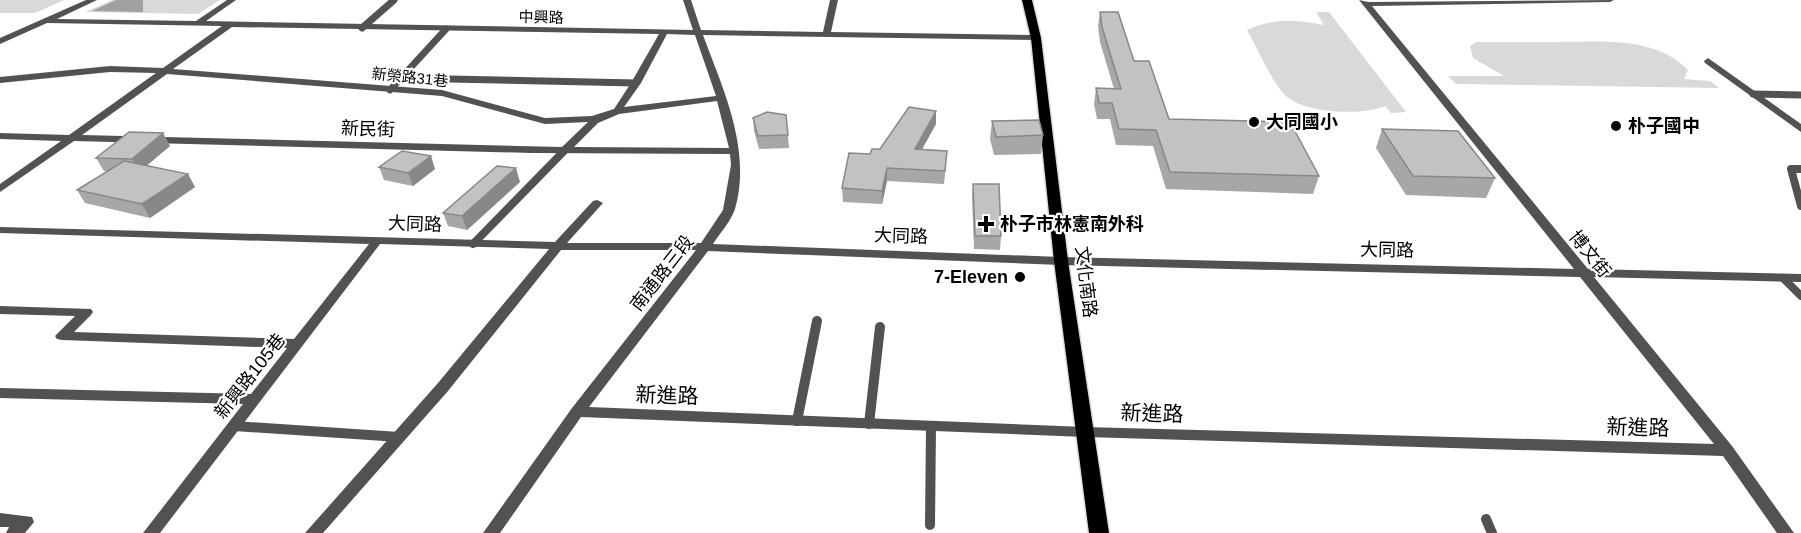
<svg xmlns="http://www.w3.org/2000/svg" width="1801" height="533" viewBox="0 0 1801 533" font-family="Helvetica,'Noto Sans TC',sans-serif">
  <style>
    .green { fill: #d9d9d9 }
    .water { fill: #a0a0a0 }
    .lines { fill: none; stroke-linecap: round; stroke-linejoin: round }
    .primary-casing { stroke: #dbdbdb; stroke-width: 3 }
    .service-far2 { stroke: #525252; stroke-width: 7 }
    .service-far1 { stroke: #525252; stroke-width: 8 }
    .service { stroke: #525252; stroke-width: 10 }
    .minor { fill: #525252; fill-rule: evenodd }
    .primary { fill: #000; fill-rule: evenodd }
    .wall { fill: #a7a7a7 }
    .shaded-wall { fill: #888 }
    .building { fill: #c2c2c2; stroke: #888; stroke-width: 1.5 }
    .poi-dot { fill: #000; stroke: #fff; stroke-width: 2 }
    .labels { text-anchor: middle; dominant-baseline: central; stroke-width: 4.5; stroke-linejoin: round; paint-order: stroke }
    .far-street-label { font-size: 15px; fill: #000; stroke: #fff }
    .poi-label { font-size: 18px; font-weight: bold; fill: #000; stroke: #fff; text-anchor: start }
    .street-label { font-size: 18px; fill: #000; stroke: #fff }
    .near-street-label { font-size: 21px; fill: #000; stroke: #fff }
  </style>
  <rect width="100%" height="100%" fill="#fff"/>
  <!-- green -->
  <g class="green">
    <polygon points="0,0 64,0 35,13 0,13"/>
    <polygon points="112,0 220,0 198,14 85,12"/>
    <path d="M1316,12H1329L1406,112L1391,113L1385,106C1363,116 1301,114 1284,94C1270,78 1258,50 1247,30C1273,18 1296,20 1324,25Z"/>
    <path d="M1476,42C1504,42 1532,42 1560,42C1602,42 1655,36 1688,70L1684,79L1710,81L1719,88L1456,84L1448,76H1504L1473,58L1470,46Z"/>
  </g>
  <!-- water -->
  <polygon class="water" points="116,0 143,0 143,12 92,11"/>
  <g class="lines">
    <defs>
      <polygon id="primary" points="1022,0 1032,0 1041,38 1068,261 1109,533 1089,533 1054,261 1031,38"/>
    </defs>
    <!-- primary casing -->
    <use href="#primary" class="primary-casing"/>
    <!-- service-far2 -->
    <g class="service-far2">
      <polyline points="362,28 394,0"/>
      <polyline points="401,78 636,83"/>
      <polyline points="390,90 446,29"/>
      <polyline points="1753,94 1801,95"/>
    </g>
    <!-- service-far1 -->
    <g class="service-far1">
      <polyline points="1801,169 1791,169 1801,206"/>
      <polyline points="473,244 565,150"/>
      <polyline points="1783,278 1801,296"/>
    </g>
    <!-- service -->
    <g class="service">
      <polyline points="797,421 817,321"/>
      <polyline points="869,424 880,327"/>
      <polyline points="234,426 399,437"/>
      <polyline points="1486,519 1492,533"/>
      <polyline points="930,525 931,426"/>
    </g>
    <!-- minor -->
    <g class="minor">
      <path d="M86,0H97L57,19L196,21L227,0H236L206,21L693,30L683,0H691L701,30L823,32L830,0H838L831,32L1036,35L1039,36V40L703,35C723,89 752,150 735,209C731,221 720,233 713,244L1061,257L1574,269L1359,0L1368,2L1614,0L1610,2L1372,6L1588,269L1801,274V282L1594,277L1732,446L1794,533H1777L1723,456L1085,437L581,417L500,533H483L572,408L696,250H561L448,391L323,533H305L438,383L549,249L380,244L160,533H143L243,404L0,398V388L251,394L287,348L62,340L57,339L55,336L75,316L0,314V306L91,309L93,312L91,315L74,332L294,339L369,244L0,233V227L555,242L593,201L597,200L603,203L567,243H701L723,210L731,165L730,154L532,153L74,141L0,192V184L61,141L0,139V133L69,135L156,73L110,72L0,83V77L110,66L163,68L222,26L47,23L0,44V38ZM232,27L659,34L631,83L614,109L592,116L545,118L442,90L173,69ZM667,34L695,35L716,96L624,107L641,83ZM167,74L442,96L545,124L588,122L562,147L82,135ZM717,101L729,148L574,147L598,123L619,114ZM708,251L1061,265L1580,277L1714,444L1085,427L589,407Z"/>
      <polygon points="1708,58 1801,124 1801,132 1705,63 1704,61"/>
      <polygon points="0,513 32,517 34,522 25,533 6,533 9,527 0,527"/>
    </g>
    <!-- primary -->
    <use href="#primary" class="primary"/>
  </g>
  <!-- wall -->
  <g class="wall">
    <polygon points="1100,12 1134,61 1169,119 1319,176 1313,194 1166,189 1153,146 1116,145 1110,119 1097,119 1094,104 1096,88 1114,89 1100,42 1098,26"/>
    <polygon points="786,115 789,148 759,149 754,131 753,118"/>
    <polygon points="992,121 1043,135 1041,154 994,155 990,139"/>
    <polygon points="936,124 922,149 946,164 944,184 887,181 882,204 843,202 842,188 870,154"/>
    <polygon points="1382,129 1495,178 1486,198 1406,195 1376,148"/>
    <polygon points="163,133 170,146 146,166 195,187 150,218 85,203 77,190 108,171 104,171 96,158"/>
    <polygon points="379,167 435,169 413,186 384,180"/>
    <polygon points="520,182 467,230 448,226 443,213"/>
    <polygon points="973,184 1001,236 1000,250 974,249 972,197"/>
  </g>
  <!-- shaded-wall -->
  <g class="shaded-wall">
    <polygon points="936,111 936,124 915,162 915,149"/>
    <polygon points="163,133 170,146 139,172 132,159"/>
    <polygon points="431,156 435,169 413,186 408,173"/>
    <polygon points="516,168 520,182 467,230 462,216"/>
    <polygon points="887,168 887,181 882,204 882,191"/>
    <polygon points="188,174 195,187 150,218 142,204"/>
  </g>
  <!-- building -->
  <g class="building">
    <polygon points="1100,12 1118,12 1134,61 1149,61 1169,119 1290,122 1319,176 1170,172 1156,130 1119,129 1112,103 1099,103 1096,88 1121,89 1102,27"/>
    <polygon points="909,107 936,111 915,149 947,151 945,171 887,168 882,191 842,188 849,153 870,154 872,149 880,149"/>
    <polygon points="767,112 786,115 788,135 758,136 753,118"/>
    <polygon points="1039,120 1043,135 996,137 992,121"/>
    <polygon points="1382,129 1458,131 1495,178 1413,176"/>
    <polygon points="129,132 163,133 132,159 96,158"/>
    <polygon points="402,151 431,156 408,173 379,167"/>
    <polygon points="124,161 188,174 142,204 77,190"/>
    <polygon points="497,166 516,168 462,216 443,213"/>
    <polygon points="973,184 999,184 1001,236 975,236"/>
  </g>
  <!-- markers -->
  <g class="poi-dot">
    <circle cx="1254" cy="122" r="6"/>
    <circle cx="1616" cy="126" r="6"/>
    <path d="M983 215h6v6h6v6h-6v6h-6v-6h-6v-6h6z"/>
    <circle cx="1020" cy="277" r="6"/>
  </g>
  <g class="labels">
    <!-- far-street labels -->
    <g class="far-street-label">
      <text transform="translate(541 17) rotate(1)">中興路</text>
      <text transform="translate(410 77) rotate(6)">新榮路31巷</text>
    </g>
    <!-- poi labels -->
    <g class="poi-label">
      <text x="1266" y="122">大同國小</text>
      <text x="1628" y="126">朴子國中</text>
      <text x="1000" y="224">朴子市林憲南外科</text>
      <text x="1008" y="277" text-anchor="end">7-Eleven</text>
    </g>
    <!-- street labels -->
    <g class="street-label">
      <text transform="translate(368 129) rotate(2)">新民街</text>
      <text transform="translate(415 224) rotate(2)">大同路</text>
      <text transform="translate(901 236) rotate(2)">大同路</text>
      <text transform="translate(1387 250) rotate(1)">大同路</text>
      <text transform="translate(1590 254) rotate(51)">博文街</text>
      <text transform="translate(662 273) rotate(-52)">南通路三段</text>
      <text transform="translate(1086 282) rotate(83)">文化南路</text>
      <text transform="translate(250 376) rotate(-52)">新興路105巷</text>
    </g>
    <!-- near-street labels -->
    <g class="near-street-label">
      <text transform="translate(667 395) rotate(2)">新進路</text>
      <text transform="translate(1152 413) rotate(2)">新進路</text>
      <text transform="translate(1638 427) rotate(2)">新進路</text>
    </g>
  </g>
</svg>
